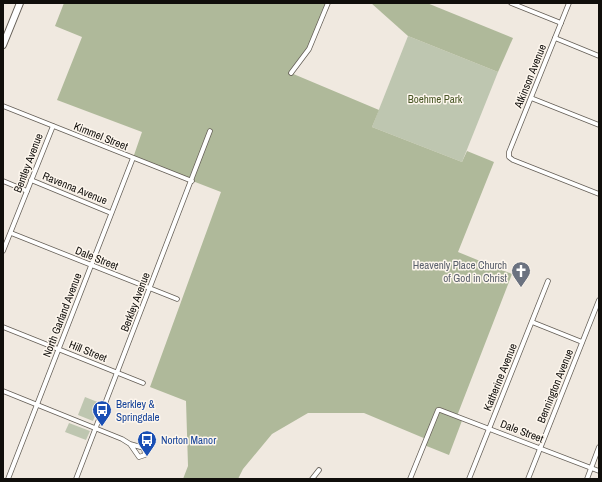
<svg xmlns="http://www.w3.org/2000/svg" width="602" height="482" viewBox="0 0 602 482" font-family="'Archivo Narrow',sans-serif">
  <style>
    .green { fill: #bec6b0 }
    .forest { fill: #afb99a }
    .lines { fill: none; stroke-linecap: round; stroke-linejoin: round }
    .street-casing { stroke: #655f57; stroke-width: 5.5 }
    .primary-casing { stroke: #655f57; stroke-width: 8 }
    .street { stroke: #fff; stroke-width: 4 }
    .primary { stroke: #fff; stroke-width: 6 }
    .labels { text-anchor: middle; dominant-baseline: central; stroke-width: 3; stroke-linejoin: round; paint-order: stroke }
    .street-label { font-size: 11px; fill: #100e0b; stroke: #fdf6ed }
    .park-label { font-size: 11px; fill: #495726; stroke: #fdf6ed }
    .worship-label { font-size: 11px; fill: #5b616d; stroke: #fdf6ed; text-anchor: end }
    .transit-label { font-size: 11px; fill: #164399; stroke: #fdf6ed; text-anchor: start }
  </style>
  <rect width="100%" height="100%" fill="#f0e9e0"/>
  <!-- green -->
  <g class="green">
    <polygon points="408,36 498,72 462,162 372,127"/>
    <polygon points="85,397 100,403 93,421 78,415"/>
    <polygon points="69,423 90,431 86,440 65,432"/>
  </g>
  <!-- forest -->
  <g class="forest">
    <polygon points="64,3 328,3 314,38 291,73 379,110 372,127 462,162 467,151 494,162 458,252 512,274 457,416 463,418 449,455 424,445 426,439 364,413 308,413 272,434 243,469 238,479 183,479 188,466 186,401 150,387 221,192 133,158 142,132 57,100 82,37 55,26"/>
    <polygon points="371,3 427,3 513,38 498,72 408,36"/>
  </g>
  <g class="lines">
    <defs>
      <g id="street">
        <polyline points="511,3 561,23"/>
        <polyline points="569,3 509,152 509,157 513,160 599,194"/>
        <polyline points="555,38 599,56"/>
        <polyline points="291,73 309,49 328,3"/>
        <polyline points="531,98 599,125"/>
        <polyline points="3,106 192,181"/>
        <polyline points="31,180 111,213"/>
        <polyline points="3,181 27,191"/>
        <polyline points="11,233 177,299"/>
        <polyline points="3,251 53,126"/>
        <polyline points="532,322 582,342"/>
        <polyline points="3,327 143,383"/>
        <polyline points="3,391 122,439 130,444 139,457 145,455 144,448 130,444"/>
        <polyline points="8,479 133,158"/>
        <polyline points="76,479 210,131"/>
        <polyline points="312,479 319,470"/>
        <polyline points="410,479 438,410 440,410 599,471"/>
        <polyline points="469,479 548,281"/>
        <polyline points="528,479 599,300"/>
        <polyline points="587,479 599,447"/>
      </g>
      <polyline id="primary" points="3,45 20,3"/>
    </defs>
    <!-- street casing -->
    <use href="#street" class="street-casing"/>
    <!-- primary casing -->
    <use href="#primary" class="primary-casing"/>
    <!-- street -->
    <use href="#street" class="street"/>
    <!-- primary -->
    <use href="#primary" class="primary"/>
  </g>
  <!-- icons -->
  <defs>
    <symbol id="church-pin" viewBox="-11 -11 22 30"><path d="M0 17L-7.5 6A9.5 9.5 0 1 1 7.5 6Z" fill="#6b7280" stroke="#fdf6ed"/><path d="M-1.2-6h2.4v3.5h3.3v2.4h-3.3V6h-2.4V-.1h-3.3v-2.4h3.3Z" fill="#fff"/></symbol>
    <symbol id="bus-pin" viewBox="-11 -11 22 30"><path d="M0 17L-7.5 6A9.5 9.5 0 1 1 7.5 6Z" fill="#1a4fb4" stroke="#fdf6ed"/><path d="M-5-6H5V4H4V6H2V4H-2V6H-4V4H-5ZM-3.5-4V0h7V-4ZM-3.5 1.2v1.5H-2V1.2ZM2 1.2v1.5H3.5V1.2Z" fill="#fff"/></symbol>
  </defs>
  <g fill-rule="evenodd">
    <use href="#church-pin" x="510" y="260" width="22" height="30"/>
    <use href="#bus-pin" x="91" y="399" width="22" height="30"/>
    <use href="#bus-pin" x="136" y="429" width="22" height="30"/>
  </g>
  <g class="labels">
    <!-- street labels -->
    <g class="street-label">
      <text transform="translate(530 76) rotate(-68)">Atkinson Avenue</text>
      <text transform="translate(101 136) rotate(22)">Kimmel Street</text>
      <text transform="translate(28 163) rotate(-69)">Bentley Avenue</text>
      <text transform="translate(75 188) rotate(22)">Ravenna Avenue</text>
      <text transform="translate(97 258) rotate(22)">Dale Street</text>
      <text transform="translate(135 302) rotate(-69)">Berkley Avenue</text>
      <text transform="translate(62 315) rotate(-69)">North Garland Avenue</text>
      <text transform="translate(88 351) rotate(22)">Hill Street</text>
      <text transform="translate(500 377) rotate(-68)">Katherine Avenue</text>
      <text transform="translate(555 386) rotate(-68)">Bennington Avenue</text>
      <text transform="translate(522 431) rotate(21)">Dale Street</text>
    </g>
    <!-- park labels -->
    <g class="park-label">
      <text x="435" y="99">Boehme Park</text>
    </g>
    <!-- worship labels -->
    <g class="worship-label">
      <text x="507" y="265">Heavenly Place Church<tspan x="507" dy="13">of God in Christ</tspan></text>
    </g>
    <!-- transit labels -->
    <g class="transit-label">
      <text x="116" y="404">Berkley &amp;<tspan x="116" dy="13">Springdale</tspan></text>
      <text x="161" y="440">Norton Manor</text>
    </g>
  </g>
  <!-- border -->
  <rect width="602" height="482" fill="none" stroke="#100e0b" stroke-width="8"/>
</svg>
